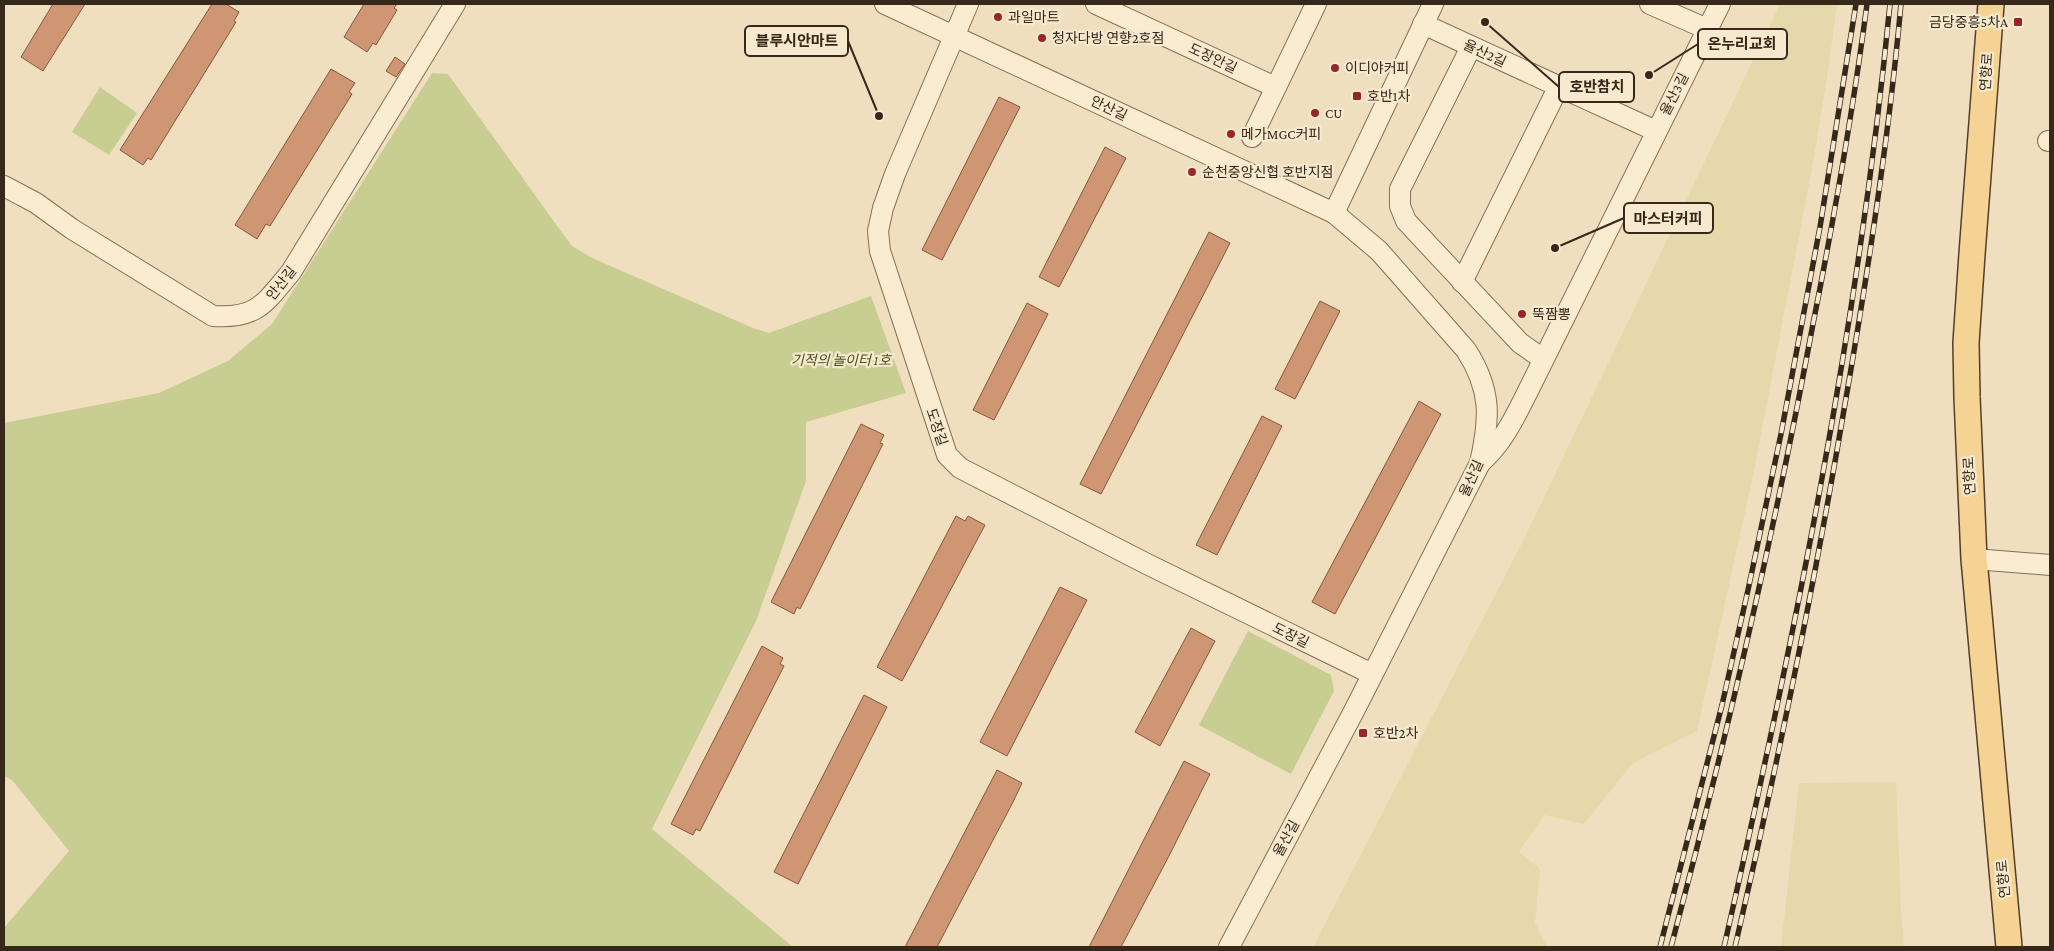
<svg xmlns="http://www.w3.org/2000/svg" width="2054" height="951" viewBox="0 0 2054 951" font-family="'Crimson Pro','Noto Sans KR',serif">
  <style>
    .farmland { fill: #e5d9ab }
    .green { fill: #c8cd92 }
    .building { fill: #ce9672; stroke: #87573c }
    .lines { fill: none; stroke-linecap: round; stroke-linejoin: round }
    .minor-casing { stroke: #876f56; stroke-width: 22 }
    .major-casing { stroke: #553d2b; stroke-width: 28 }
    .minor { stroke: #faecd1; stroke-width: 20 }
    .major { stroke: #f4d394; stroke-width: 25 }
    .rail-casing { stroke: #36281b; stroke-width: 5.5 }
    .rail { stroke: #f6e9ce; stroke-width: 4; stroke-dasharray: 11; stroke-linecap: butt }
    .poi-dot { fill: #982529; stroke: #f6e9ce; stroke-width: 2 }
    .labels { text-anchor: middle; dominant-baseline: central; stroke-width: 4.5; stroke-linejoin: round; paint-order: stroke }
    .poi-label { font-size: 14px; fill: #36281b; stroke: #f6e9ce; text-anchor: start }
    .street-label { font-size: 14px; fill: #36281b; stroke: #f6e9ce }
    .park-label { font-size: 14px; font-style: italic; fill: #485321; stroke: #f6e9ce }
    .leader { fill: none; stroke: #36281b; stroke-width: 2 }
    .callout-dot { fill: #36281b; stroke: #f6e9ce; stroke-width: 2 }
    .callout { fill: #f6e9ce; stroke: #36281b; stroke-width: 2 }
    .callout-label { font-size: 15px; text-anchor: middle; font-weight: bold; fill: #36281b }
  </style>
  <rect width="100%" height="100%" fill="#efdfbe"/>
  <!-- farmland -->
  <g class="farmland">
    <polygon points="1780,4 1837,4 1828,71 1814,158 1753,476 1697,731 1633,763 1584,824 1544,815 1519,852 1540,869 1535,923 1547,947 1313,947 1525,537"/>
    <polygon points="1896,782 1901,909 1904,947 1781,947 1799,783"/>
  </g>
  <!-- green -->
  <g class="green">
    <polygon points="432,73 448,74 560,230 572,246 592,258 753,328 769,333 871,296 906,393 806,422 806,481 756,621 652,829 793,947 4,947 4,928 69,851 12,780 4,776 4,423 159,393 228,361 272,324"/>
    <polygon points="100,87 137,113 109,155 72,132"/>
    <polygon points="1248,631 1331,675 1334,691 1291,774 1199,725"/>
  </g>
  <!-- building -->
  <g class="building">
    <polygon points="53,4 85,4 43,71 21,57"/>
    <polygon points="212,4 226,4 239,12 234,21 236,22 151,160 148,158 143,165 120,150"/>
    <polygon points="364,4 397,4 394,8 397,10 376,45 373,43 367,52 344,37"/>
    <polygon points="395,57 405,64 396,77 386,71"/>
    <polygon points="331,69 355,83 349,92 352,94 270,226 266,224 257,239 235,225"/>
    <polygon points="999,97 1020,107 942,260 922,250"/>
    <polygon points="1105,147 1126,158 1059,287 1039,277"/>
    <polygon points="1209,232 1230,243 1101,494 1080,484"/>
    <polygon points="1320,301 1340,311 1295,399 1275,389"/>
    <polygon points="1027,303 1048,314 994,420 973,410"/>
    <polygon points="1419,401 1441,414 1335,614 1312,602"/>
    <polygon points="1262,416 1282,426 1217,555 1196,545"/>
    <polygon points="861,424 884,435 880,443 883,444 800,609 797,607 794,614 771,602"/>
    <polygon points="956,516 965,521 968,516 985,525 902,681 877,667"/>
    <polygon points="1060,587 1087,600 1007,756 980,742"/>
    <polygon points="1191,628 1215,641 1160,746 1135,732"/>
    <polygon points="762,646 783,658 780,664 784,666 700,831 696,829 693,835 671,824"/>
    <polygon points="864,695 887,707 798,884 774,872"/>
    <polygon points="1184,761 1210,774 1170,854 1121,947 1089,947"/>
    <polygon points="997,770 1022,783 1013,802 937,947 905,947"/>
  </g>
  <g class="lines">
    <defs>
      <g id="minor">
        <polyline points="885,4 1334,213"/>
        <polyline points="968,4 895,174 883,208 878,231 880,251 947,455 960,468 1147,564 1372,674"/>
        <polyline points="1096,4 1275,87"/>
        <polyline points="1650,4 1707,29"/>
        <polyline points="1423,24 1656,131"/>
        <polyline points="1471,47 1400,189 1400,206 1406,221 1520,343 1543,359"/>
        <polyline points="1252,137 1316,4"/>
        <polyline points="2048,141 2050,141"/>
        <path d="M4,186L36,203L72,229L213,316C257,319 265,303 291,272L455,4"/>
        <polyline points="1462,282 1559,86"/>
        <path d="M1480,463C1502,444 1514,419 1527,393L1720,4"/>
        <polyline points="1974,559 2050,565"/>
        <path d="M1229,947L1354,711L1480,463C1490,419 1492,390 1466,350L1379,251L1334,213L1433,4"/>
      </g>
      <polyline id="major" points="1991,4 1972,254 1966,343 1967,397 1974,559 2009,947"/>
    </defs>
    <!-- minor casing -->
    <use href="#minor" class="minor-casing"/>
    <!-- major casing -->
    <use href="#major" class="major-casing"/>
    <!-- minor -->
    <use href="#minor" class="minor"/>
    <!-- major -->
    <use href="#major" class="major"/>
    <defs>
      <g id="rail">
        <polyline points="1660,947 1722,705 1748,590 1781,434 1820,227 1856,4"/>
        <path d="M1671,947C1726,741 1774,534 1813,324C1834,218 1853,111 1867,4"/>
        <path d="M1724,947C1795,636 1859,322 1890,4"/>
        <path d="M1735,947C1777,767 1814,587 1845,404C1868,272 1889,138 1901,4"/>
      </g>
    </defs>
    <!-- rail casing -->
    <use href="#rail" class="rail-casing"/>
    <!-- rail -->
    <use href="#rail" class="rail"/>
  </g>
  <!-- markers -->
  <g class="poi-dot">
    <circle cx="998" cy="17" r="5"/>
    <rect x="2013" y="17" width="10" height="10" rx="2.5"/>
    <circle cx="1042" cy="38" r="5"/>
    <circle cx="1335" cy="68" r="5"/>
    <rect x="1352" y="91" width="10" height="10" rx="2.5"/>
    <circle cx="1315" cy="113" r="5"/>
    <circle cx="1231" cy="134" r="5"/>
    <circle cx="1192" cy="172" r="5"/>
    <circle cx="1522" cy="314" r="5"/>
    <rect x="1358" y="728" width="10" height="10" rx="2.5"/>
  </g>
  <g class="labels">
    <!-- poi labels -->
    <g class="poi-label">
      <text x="1008" y="17">과일마트</text>
      <text x="2008" y="22" text-anchor="end">금당중흥5차A</text>
      <text x="1052" y="38">청자다방 연향2호점</text>
      <text x="1345" y="68">이디야커피</text>
      <text x="1367" y="96">호반1차</text>
      <text x="1325" y="113">CU</text>
      <text x="1241" y="134">메가MGC커피</text>
      <text x="1202" y="172">순천중앙신협 호반지점</text>
      <text x="1532" y="314">뚝짬뽕</text>
      <text x="1373" y="733">호반2차</text>
    </g>
    <!-- street labels -->
    <g class="street-label">
      <text transform="translate(1485 53) rotate(25)">율산2길</text>
      <text transform="translate(1213 58) rotate(25)">도장안길</text>
      <text transform="translate(1986 72) rotate(-86)">연향로</text>
      <text transform="translate(1674 94) rotate(-63)">율산3길</text>
      <text transform="translate(1109 108) rotate(25)">안산길</text>
      <text transform="translate(281 283) rotate(-52)">안산길</text>
      <text transform="translate(937 427) rotate(71)">도장길</text>
      <text transform="translate(1969 476) rotate(-93)">연향로</text>
      <text transform="translate(1471 478) rotate(-66)">율산길</text>
      <text transform="translate(1291 635) rotate(26)">도장길</text>
      <text transform="translate(1286 838) rotate(-62)">율산길</text>
      <text transform="translate(2003 879) rotate(-95)">연향로</text>
    </g>
    <!-- park labels -->
    <g class="park-label">
      <text x="841" y="360">기적의 놀이터 1호</text>
    </g>
  </g>
  <!-- callouts -->
  <path class="leader" d="M879 116L848 41M1649 75L1698 44M1485 22L1559 87M1555 248L1624 218"/>
  <g class="callout-dot">
    <circle cx="879" cy="116" r="5"/>
    <circle cx="1649" cy="75" r="5"/>
    <circle cx="1485" cy="22" r="5"/>
    <circle cx="1555" cy="248" r="5"/>
  </g>
  <g class="callout">
    <rect x="745" y="26" width="103" height="30" rx="5"/>
    <rect x="1698" y="29" width="89" height="30" rx="5"/>
    <rect x="1559" y="72" width="75" height="30" rx="5"/>
    <rect x="1624" y="203" width="89" height="30" rx="5"/>
  </g>
  <g class="callout-label">
    <text x="797" y="46">블루시안마트</text>
    <text x="1742" y="49">온누리교회</text>
    <text x="1597" y="92">호반참치</text>
    <text x="1668" y="224">마스터커피</text>
  </g>
  <!-- border -->
  <rect width="2054" height="951" fill="none" stroke="#36281b" stroke-width="10"/>
</svg>
